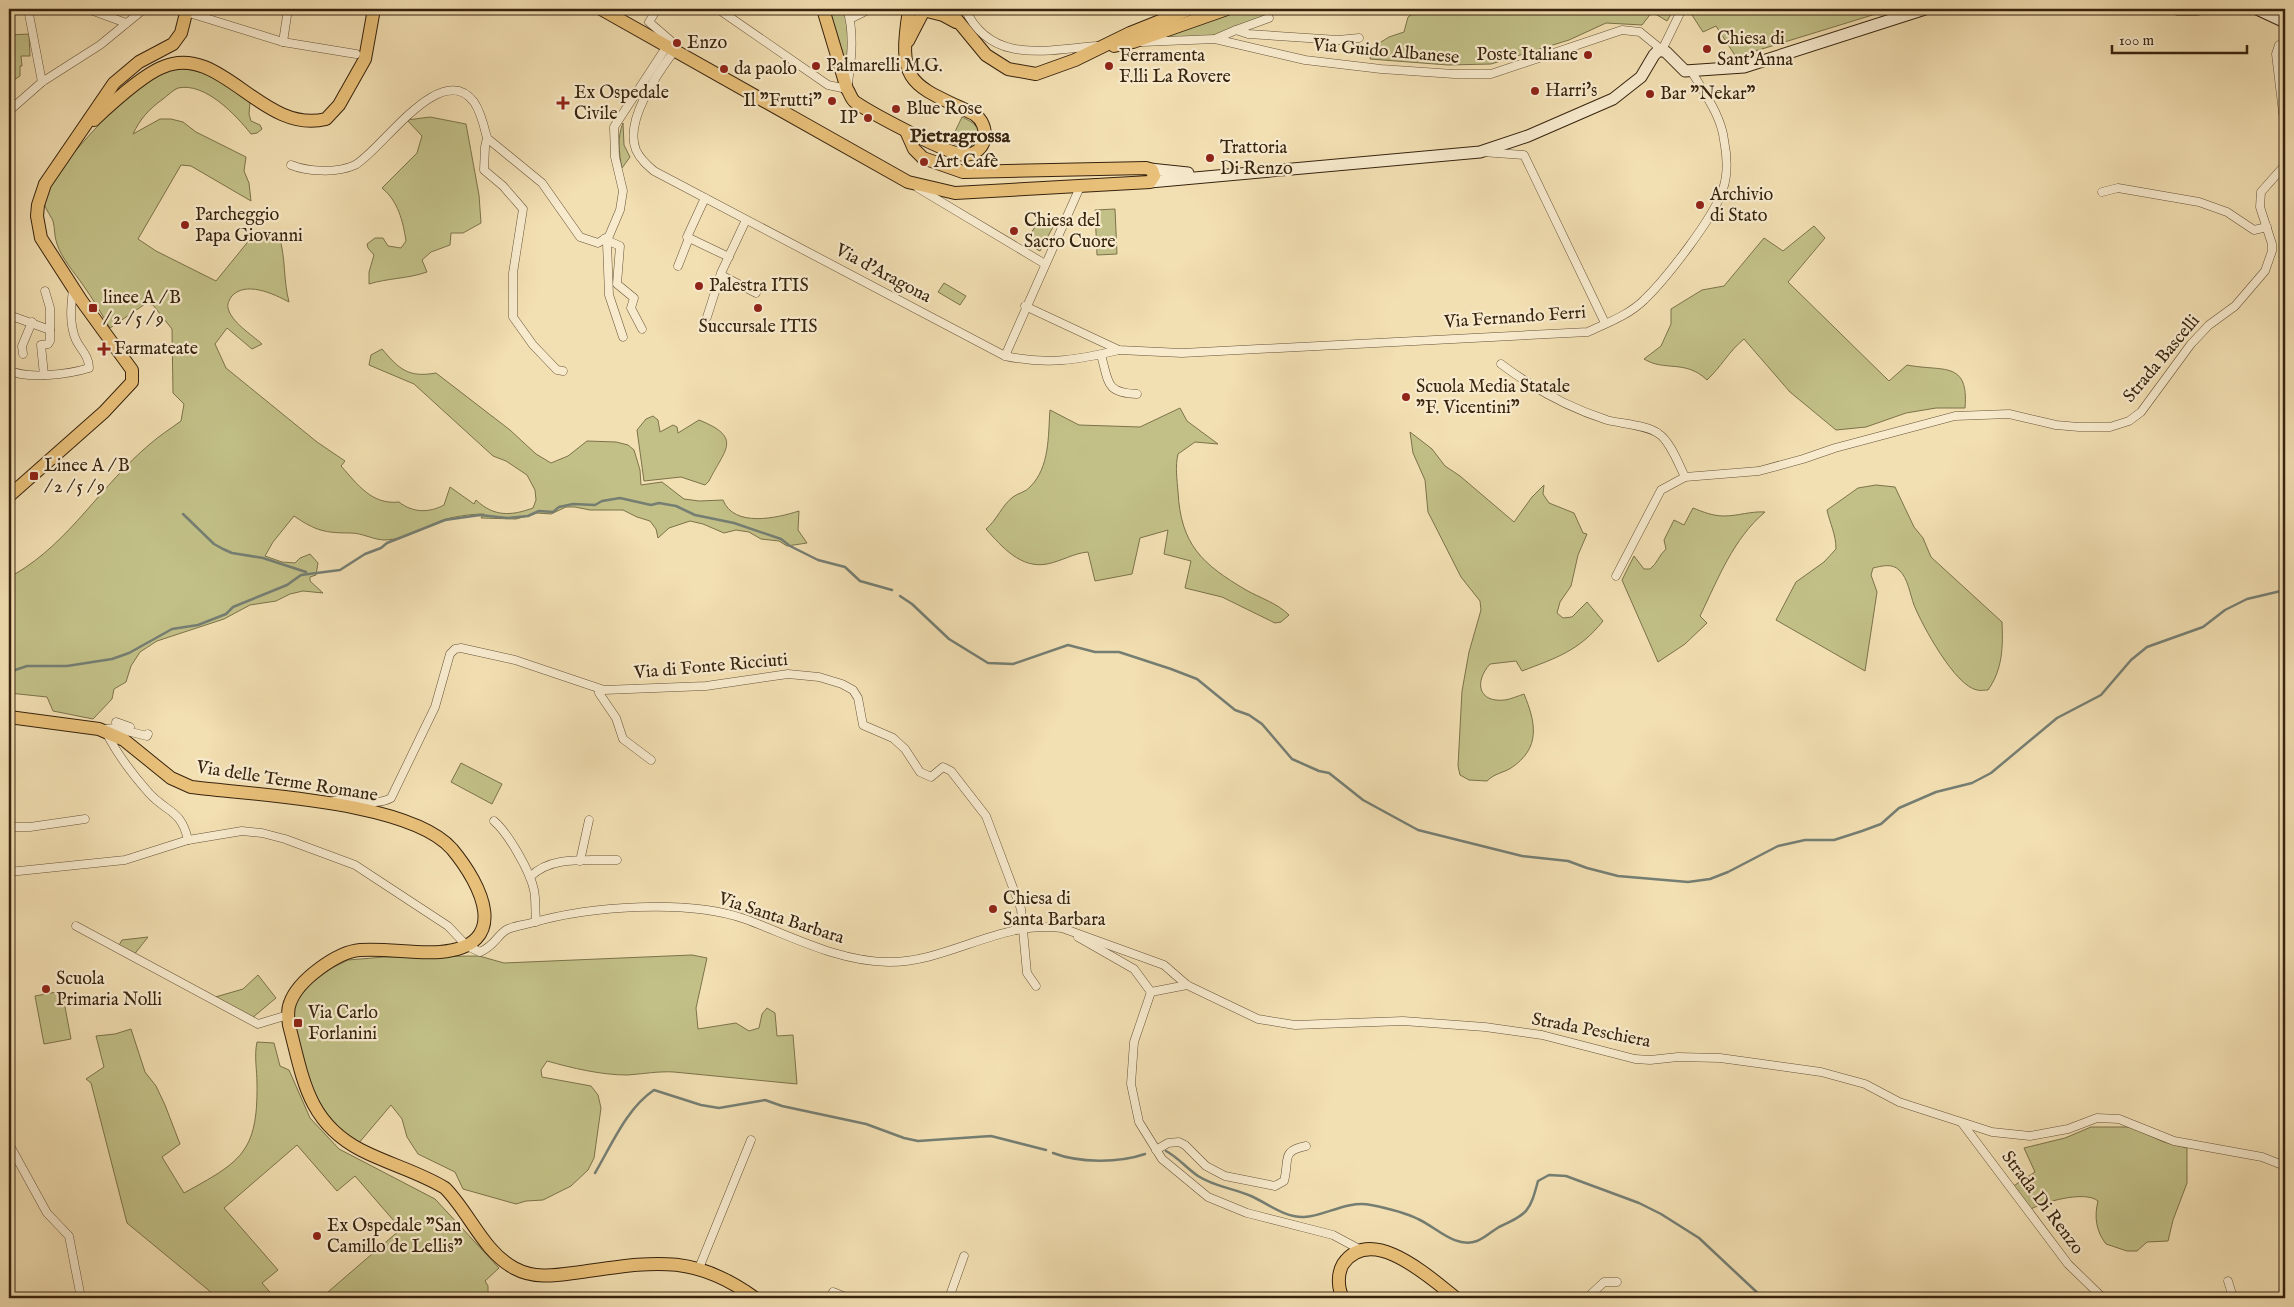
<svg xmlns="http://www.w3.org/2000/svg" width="2294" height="1307" viewBox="0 0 2294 1307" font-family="'IM FELL English',serif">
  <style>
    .green { fill: #c2c087; stroke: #7c724a }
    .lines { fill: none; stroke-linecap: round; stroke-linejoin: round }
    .stream { stroke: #757e73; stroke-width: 2.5 }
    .street-casing { stroke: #665237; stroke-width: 9 }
    .secondary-casing { stroke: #37230e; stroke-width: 13 }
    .primary-casing { stroke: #37230e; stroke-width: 14 }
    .street { stroke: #f7eacd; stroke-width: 8 }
    .secondary { stroke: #f7eacd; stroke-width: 11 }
    .primary { stroke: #e9c079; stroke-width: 12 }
    .poi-dot { fill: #8f2418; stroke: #f7eacd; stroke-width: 2 }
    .labels { text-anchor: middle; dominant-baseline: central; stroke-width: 4.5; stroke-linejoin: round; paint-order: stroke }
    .poi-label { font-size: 18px; fill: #37230e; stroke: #f7eacd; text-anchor: start }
    .street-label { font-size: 18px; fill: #37230e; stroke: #f7eacd }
    .quarter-label { font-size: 20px; font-weight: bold; fill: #37230e; stroke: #f7eacd }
  </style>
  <rect width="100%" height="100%" fill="#f2dfb2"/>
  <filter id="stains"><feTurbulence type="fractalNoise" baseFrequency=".004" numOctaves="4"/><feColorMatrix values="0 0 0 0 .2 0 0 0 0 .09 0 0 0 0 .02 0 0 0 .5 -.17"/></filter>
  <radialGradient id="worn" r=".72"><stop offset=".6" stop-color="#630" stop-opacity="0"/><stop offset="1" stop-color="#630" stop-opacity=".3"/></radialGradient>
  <!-- green -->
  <g class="green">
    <polygon points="827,9 844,9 848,19 847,70"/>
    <polygon points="1233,9 1284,9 1215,37 1168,37 1165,35"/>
    <polygon points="1420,9 1470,9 1462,14 1477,14 1505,9 1674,9 1667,21 1652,12 1642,25 1606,23 1569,40 1491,64 1448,65 1370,59 1373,47 1389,37 1404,32 1408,17"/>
    <polygon points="1696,9 1892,9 1736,57 1716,26 1703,32 1692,15"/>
    <polygon points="29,34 30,56 21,56 22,66 20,66 20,76 14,80 9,75 9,35"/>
    <path d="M176,68C206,69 226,85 250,102L249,114L251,121L260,125L262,129L257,133L251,134C236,115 205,82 178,88C173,90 167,96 163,99C149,109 140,119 133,134L160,119H171L183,122L196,132L246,157L244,171L249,183L251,201L191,166L181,165L138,239L156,251L216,281L251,238L268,231L279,236C286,258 283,279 289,302C274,294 245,280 231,297C229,301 227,304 228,308C231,322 252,335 262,344L252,349L227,328L215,344L226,368L317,442L345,461L341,466C358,485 372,505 399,502C413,513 429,513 444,505L450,487L474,504L476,500C494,517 511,516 533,508L536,500L535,490L527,475L506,461L493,456L414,384L369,365L371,355L382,349C399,369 408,378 436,373L510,430L536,454L551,463L568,456L587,441L616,442L628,445L634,450L640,470L641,485L662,482L684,499L699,501L723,500C734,528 777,518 799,511L798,530L807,543L787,546L779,541L761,539L749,532L736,530L724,533L703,524L690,521L669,528L658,538L656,529L650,521L637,517L623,510H590L575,507H566L551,514L537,513L516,519L481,518L484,514C472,514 458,516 446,519C427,525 406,540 385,540C374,540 362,533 351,533C325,533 316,531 294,516L273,542L265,556L282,562L295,563L300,558L310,554L318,563L316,575L310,577V581L323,593L303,591L290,594L276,601L250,605L224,619L157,641L140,652L131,666L126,682L114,689L112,699L93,719L53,711L47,697L9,693V572L15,574C70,542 102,484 150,444C159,436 170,429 181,421L184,404L173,393L172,329L153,305L145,304L110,328C101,313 93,299 83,285C74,272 62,259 57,244C54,236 55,228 53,221C50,214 44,208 44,200C43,180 120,101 138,87C150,78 163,73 176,68Z"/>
    <path d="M430,117L466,124L479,195L481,223L463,233H451L450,245L431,252L422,260L427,272C407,279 388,278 369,284V272L374,255L368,248L367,244L375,238H383L388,246L401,248L406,241C403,221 398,201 382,188L417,153L422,136L407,120Z"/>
    <path d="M962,117C972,122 981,126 978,139L970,147H961L950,142Z"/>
    <path d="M623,123L624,145L630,157L622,168C619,153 617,137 623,123Z"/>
    <polygon points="1115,209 1117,254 1097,255 1095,210"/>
    <polygon points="1039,219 1053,227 1040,251 1026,243"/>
    <path d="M1814,226L1825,238L1788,282L1889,381L1907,365C1943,372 1969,360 1965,408H1936L1906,413L1866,427L1836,430L1790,392L1744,339C1729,351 1721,367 1707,380C1685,359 1665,372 1644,359L1661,346L1671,324V309L1702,290L1724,286L1764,238L1783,251Z"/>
    <polygon points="944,283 966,296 960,305 938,292"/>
    <path d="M1180,408L1187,421L1218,444L1195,442L1178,454C1175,467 1177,479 1178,492C1181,545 1202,564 1246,590C1260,598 1277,603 1289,615L1281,622L1275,623L1222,597L1185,588L1191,561L1164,554L1168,530L1140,538L1132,574L1095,581L1088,552C1074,553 1062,561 1047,564C1021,569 1002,547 986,529C997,520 1002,505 1013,497C1018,493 1026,492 1030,487C1050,467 1048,436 1050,410L1079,425L1140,427Z"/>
    <path d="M653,416L658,420L660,432L673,425L677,427L678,433L699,420C744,438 724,450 709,481L705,485L681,477L644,481L637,430L646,419Z"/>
    <path d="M1410,432L1432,449L1445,466L1460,476L1514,522L1532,497L1544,485L1543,494L1549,503L1574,513L1583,533L1587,534L1578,555L1571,586L1560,602L1557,613L1563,618L1572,617L1587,602L1603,621C1579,651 1556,658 1522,671L1516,661L1490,664C1474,682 1478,703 1505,700C1511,699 1518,696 1524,694C1536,723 1541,748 1511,768C1503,773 1495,773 1487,781L1469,780L1460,775L1458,766L1462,691L1469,652L1481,610L1480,601L1461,577L1428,512L1425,480L1413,453Z"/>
    <path d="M1876,485L1895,487L1914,527L1923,538L1931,557L2002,622C2003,646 2003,669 1988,690C1985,690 1980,691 1977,690C1955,686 1922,625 1914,605C1910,594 1908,578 1899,570C1892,563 1882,566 1873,568L1871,575L1877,592L1865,671L1776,620L1796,582L1824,562L1836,549C1836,534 1830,524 1827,510L1858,488Z"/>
    <path d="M1693,508C1703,512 1713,516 1724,516C1738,516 1751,511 1765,512C1733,539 1718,579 1700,616L1707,623L1685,644L1658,662L1622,580L1634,556L1644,569H1650C1657,564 1659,555 1666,549L1664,540L1674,520L1684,525Z"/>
    <polygon points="461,763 502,784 492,804 451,782"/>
    <polygon points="148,937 133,956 118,947 122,940"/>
    <path d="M692,955L707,958L696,1008L698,1029L736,1023L749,1031L759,1028L762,1014L767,1008L775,1013L777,1036L793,1035L797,1084L674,1072C658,1071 643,1074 627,1075C601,1075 572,1068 547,1061L541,1070L542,1077L591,1086L598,1095L601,1108L594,1158L588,1170L571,1186L543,1200L526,1201L516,1204L463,1189L455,1172L418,1154L407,1137L402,1119L391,1105L358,1144L326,1119L308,1082L295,1024L293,1004L308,985L332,968L348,960L384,957L479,956L504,963Z"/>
    <polygon points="258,975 276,998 252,1018 212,998 243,989"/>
    <polygon points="62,991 71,1039 44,1044 35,996"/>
    <path d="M131,1029L145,1072L156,1086L165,1105L180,1144L162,1157L184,1193C240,1162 258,1153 257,1084C257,1070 254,1056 257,1042L274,1043L280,1066L289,1070L310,1118L339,1149L435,1199L499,1268L485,1281L488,1286V1298H321L401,1229L355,1176L337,1191L297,1145L224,1208L278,1270L262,1283L275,1298H218L127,1223L91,1083L86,1079L104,1067L96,1036L115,1034Z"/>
    <path d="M2091,1127H2131L2164,1142L2187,1148V1183L2173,1220L2168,1241L2147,1242L2137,1251H2127L2106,1244C2096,1231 2094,1217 2098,1201C2085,1190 2043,1202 2029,1210L2012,1187L2035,1172L2024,1148L2065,1138Z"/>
  </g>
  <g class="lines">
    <!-- stream -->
    <g class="stream">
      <polyline points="183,514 214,544 223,549 232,553 263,558 306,572"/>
      <polyline points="900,596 912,604 949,639 988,663 1013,664 1068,645 1095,652 1119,652 1171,669 1197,679 1235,710 1249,715 1262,724 1292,759 1319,771 1329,773 1363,800 1418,830 1522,856 1568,861 1587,868 1618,876 1688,882 1710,879 1728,872 1778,846 1805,840 1834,840 1862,831 1881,824 1899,808 1936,792 1972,783 1991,773 2057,718 2101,695 2131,660 2147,647 2203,627 2225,610 2247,599 2285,590"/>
      <polyline points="9,672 27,666 67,666 112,659 129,653 172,629 198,625 226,614 233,607 287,585 301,575 340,570 365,554 381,548 387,543 445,520 480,515 507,518 528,516 539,511 553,512 559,507 573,504 595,505 602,501 620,498 651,505 659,503 676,506 695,515 734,523 781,539 790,546 818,560 845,567 860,581 892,590"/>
      <path d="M1166,1151C1179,1158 1186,1168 1198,1176C1215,1187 1233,1188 1251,1196C1267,1203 1285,1218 1304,1217C1325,1216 1347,1200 1371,1205C1386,1208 1404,1212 1418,1219C1436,1227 1455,1249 1477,1241C1485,1238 1492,1231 1499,1227C1528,1214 1530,1211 1538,1181L1549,1175L1566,1176L1639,1203L1661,1214L1699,1238L1763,1298"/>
      <path d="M1053,1153C1079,1163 1119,1163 1145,1154"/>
      <path d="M595,1173C612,1144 627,1108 654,1090L701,1105L719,1108L765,1100L782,1106L866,1124L904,1138L918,1141L991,1136L1046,1150"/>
    </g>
    <defs>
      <g id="street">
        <polyline points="28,9 42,82"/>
        <polyline points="88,9 126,23"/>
        <path d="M657,9L649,22L671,41L674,51C657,74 624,121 636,150C640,159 647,165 654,171L1005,356C1047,365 1078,360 1119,350"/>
        <path d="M718,9L828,85L847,89C851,64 855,33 847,9"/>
        <path d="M965,9C991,65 1046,50 1097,46"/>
        <polyline points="186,12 283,42 356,54"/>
        <polyline points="850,19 870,9"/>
        <polyline points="1236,30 1269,18"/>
        <polyline points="1215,39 1236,30 1248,34 1338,40 1359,38"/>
        <polyline points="283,42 288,9"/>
        <polyline points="1142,42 1215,39 1305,60 1381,69 1454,74 1491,74 1622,30 1640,32 1662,50 1682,9"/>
        <polyline points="2285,44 2279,45 2276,54 2285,129"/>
        <polyline points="9,111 42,82 100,45 144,9"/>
        <polyline points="487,138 542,183 580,237 598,243 609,236 620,210 623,191 615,157 614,127 667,46"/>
        <polyline points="487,138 485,147 484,170 503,186 523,209 513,273 513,317 533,345 557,370 563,371"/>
        <polyline points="1482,152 1524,155 1605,323"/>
        <path d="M291,165C308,172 338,173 355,165C381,151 441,58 474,102C481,112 484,126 487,138"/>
        <polyline points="918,188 1045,264"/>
        <polyline points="2102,192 2118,188 2199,202 2227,212 2254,230 2267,227"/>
        <polyline points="705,198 687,237 729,257"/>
        <polyline points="604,239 620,246 617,284 634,298 631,308 642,329"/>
        <polyline points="604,239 607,243 609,295 623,337"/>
        <polyline points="678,266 689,238"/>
        <polyline points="721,275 756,293"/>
        <path d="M1025,306L1119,350L1182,353L1588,332C1607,323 1629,315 1644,300C1666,279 1715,216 1723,189C1728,174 1727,155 1724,140C1721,115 1704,93 1692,72"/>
        <polyline points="9,315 50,330"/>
        <polyline points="707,317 721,273 746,220"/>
        <polyline points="23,354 22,346 32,322"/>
        <path d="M1101,355C1109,382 1105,393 1137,394"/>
        <polyline points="1005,356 1080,187"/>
        <path d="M1501,364C1533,388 1569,408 1607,420C1622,424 1648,425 1659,434C1670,441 1679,465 1685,477"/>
        <path d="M9,370C27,380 70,374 89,368C89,356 81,350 76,340C69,324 71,306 73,289"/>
        <polyline points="44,375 41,345 48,344 50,341 50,308 45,291"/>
        <polyline points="1616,576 1661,490 1685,477 1759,471 1803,459 1835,448 1955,416 2009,414 2056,425 2079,427 2110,427 2129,421 2141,412 2191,344 2209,325 2235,306 2265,271 2272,251 2272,244 2260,207 2261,192 2285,165"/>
        <polyline points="599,689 599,693 616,718 623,739 651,760"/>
        <polyline points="116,722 130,727"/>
        <polyline points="104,729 115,728 147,736 148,734"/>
        <path d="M106,732C117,754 133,775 149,793C167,813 181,809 188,840"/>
        <path d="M329,803C349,793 371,809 391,798L435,707L450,654L455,649L461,648L515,660L604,690L706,686L788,674L819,677L842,684L853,690L858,698L863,725L893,738L905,749L920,772L931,777L943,767L951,771L986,816L1021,909L1027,973L1036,986"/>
        <path d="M494,821C508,833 530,871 534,890C536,900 535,911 536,922"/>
        <polyline points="9,827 30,827 85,819"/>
        <polyline points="580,861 589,820"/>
        <path d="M9,872L125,860L188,840L242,831L262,833L285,839L355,865L448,926L467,946L480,952C494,946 496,937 506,930C513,926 524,925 531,923C590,906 687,899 745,919C791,936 839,962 889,962C949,962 1000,920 1062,928L1164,965L1187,985L1258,1019L1295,1025L1403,1021L1485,1027L1542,1035L1635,1059L1650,1060L1678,1057L1720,1058L1821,1072L1865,1084L1899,1102L1992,1132L2030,1136L2068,1129L2097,1118L2119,1119L2174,1141L2262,1157L2285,1166"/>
        <path d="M530,877C551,855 588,861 617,860"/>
        <polyline points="76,926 258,1024 288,1015"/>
        <polyline points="1078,937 1134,969 1151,992"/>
        <polyline points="1151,992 1134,1042 1131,1084 1139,1122 1162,1159 1208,1197 1247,1213 1333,1235 1361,1250"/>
        <polyline points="1151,992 1187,985"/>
        <polyline points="1962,1123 2068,1264 2103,1298"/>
        <polyline points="9,1144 47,1213 69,1236 81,1298"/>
        <path d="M1156,1150L1168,1143L1179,1142L1185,1145L1206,1166L1225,1176L1275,1186L1284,1181C1290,1160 1280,1151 1306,1146"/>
        <polyline points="699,1268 751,1140"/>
        <polyline points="2228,1281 2232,1294 2231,1298"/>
        <polyline points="833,1292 848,1298"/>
        <polyline points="949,1298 964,1256"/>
        <polyline points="1587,1298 1604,1282 1617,1282"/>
      </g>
      <g id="secondary">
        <polyline points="2177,9 2198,9"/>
        <polyline points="2257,9 2285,22"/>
        <polyline points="1150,169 1188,173"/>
        <polyline points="1150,182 1480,152 1528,136 1613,99 1641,77 1654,55 1659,50 1666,52 1685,71 1744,67 1925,9"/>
      </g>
      <g id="primary">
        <polyline points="601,9 908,182 955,193 1150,182 1154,176 1152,170 1146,168 963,172 923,158 914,149 906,131"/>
        <path d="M823,9L847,89C850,93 851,99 855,102C871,113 949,155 965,155C988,154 991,125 974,114C911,84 897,85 909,10"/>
        <polyline points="948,9 986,55 1008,69 1036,74 1075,60 1130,33 1190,9"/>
        <polyline points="927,11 943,15 956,22"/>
        <polyline points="908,41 922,14"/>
        <polyline points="1114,46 1133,42 1227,9"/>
        <path d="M94,120C110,105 142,75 163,67C221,42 262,135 326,119L339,105L365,59L374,9"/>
        <polyline points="9,496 104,412 132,382 132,370 81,300 41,238 37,216 38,205 45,184 114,83 139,62 173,44 181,33 187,9"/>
        <path d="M9,717L99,729L124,740L171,778L191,787C254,795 410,801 452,849C482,885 512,946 440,952C414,954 387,948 360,950C337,952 298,980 290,1003C287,1010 288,1018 289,1025C303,1078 307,1122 361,1150C388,1164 419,1172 445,1188C469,1212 483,1251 514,1268C536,1280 558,1275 581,1272C653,1262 693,1253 755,1298"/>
        <path d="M1343,1298C1338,1289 1337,1274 1343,1264C1372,1223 1430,1278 1456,1298"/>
      </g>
    </defs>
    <!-- street casing -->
    <use href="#street" class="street-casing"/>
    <!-- secondary casing -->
    <use href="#secondary" class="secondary-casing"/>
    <!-- primary casing -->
    <use href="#primary" class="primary-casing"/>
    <!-- street -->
    <use href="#street" class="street"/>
    <!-- secondary -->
    <use href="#secondary" class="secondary"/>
    <!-- primary -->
    <use href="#primary" class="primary"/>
  </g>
  <!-- markers -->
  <g class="poi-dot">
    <circle cx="677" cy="43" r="5"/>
    <circle cx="1707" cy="49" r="5"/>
    <circle cx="1588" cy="55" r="5"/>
    <circle cx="816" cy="66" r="5"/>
    <circle cx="1109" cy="66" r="5"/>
    <circle cx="724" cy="69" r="5"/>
    <circle cx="1535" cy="91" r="5"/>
    <circle cx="1650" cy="94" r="5"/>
    <circle cx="832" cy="101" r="5"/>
    <path d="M560.5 95.5h5v5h5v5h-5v5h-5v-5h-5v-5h5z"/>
    <circle cx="896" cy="109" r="5"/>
    <circle cx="868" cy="118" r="5"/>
    <circle cx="1210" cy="158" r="5"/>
    <circle cx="924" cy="162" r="5"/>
    <circle cx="1700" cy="205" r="5"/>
    <circle cx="185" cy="225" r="5"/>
    <circle cx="1014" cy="231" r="5"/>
    <circle cx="699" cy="286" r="5"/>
    <rect x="88" y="303" width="10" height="10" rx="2.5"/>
    <circle cx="758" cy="308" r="5"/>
    <path d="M101.5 341.5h5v5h5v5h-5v5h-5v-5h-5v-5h5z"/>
    <circle cx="1406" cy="397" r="5"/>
    <rect x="29" y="471" width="10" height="10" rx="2.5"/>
    <circle cx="993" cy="909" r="5"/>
    <circle cx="46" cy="989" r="5"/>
    <rect x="293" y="1018" width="10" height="10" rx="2.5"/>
    <circle cx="317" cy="1236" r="5"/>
  </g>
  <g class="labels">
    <!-- poi labels -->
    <g class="poi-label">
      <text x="1717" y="39">Chiesa di<tspan x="1717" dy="21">Sant'Anna</tspan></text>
      <text x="687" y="43">Enzo</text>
      <text x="1578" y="55" text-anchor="end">Poste Italiane</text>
      <text x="1119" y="56">Ferramenta<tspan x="1119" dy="21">F.lli La Rovere</tspan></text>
      <text x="826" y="66">Palmarelli M.G.</text>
      <text x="734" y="69">da paolo</text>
      <text x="1545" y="91">Harri's</text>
      <text x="574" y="93">Ex Ospedale<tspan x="574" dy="21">Civile</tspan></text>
      <text x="1660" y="94">Bar "Nekar"</text>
      <text x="822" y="101" text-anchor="end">Il "Frutti"</text>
      <text x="906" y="109">Blue Rose</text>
      <text x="858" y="118" text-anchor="end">IP</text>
      <text x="1220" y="148">Trattoria<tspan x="1220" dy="21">Di Renzo</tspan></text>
      <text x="934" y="162">Art Cafè</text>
      <text x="1710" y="195">Archivio<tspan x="1710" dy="21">di Stato</tspan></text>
      <text x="195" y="215">Parcheggio<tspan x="195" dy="21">Papa Giovanni</tspan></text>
      <text x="1024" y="221">Chiesa del<tspan x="1024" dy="21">Sacro Cuore</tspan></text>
      <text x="709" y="286">Palestra ITIS</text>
      <text x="103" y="298">linee A / B<tspan x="103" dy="21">/ 2 / 5 / 9</tspan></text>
      <text x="758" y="327" text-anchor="middle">Succursale ITIS</text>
      <text x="114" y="349">Farmateate</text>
      <text x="1416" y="387">Scuola Media Statale<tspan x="1416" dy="21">"F. Vicentini"</tspan></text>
      <text x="44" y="466">Linee A / B<tspan x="44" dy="21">/ 2 / 5 / 9</tspan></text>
      <text x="1003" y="899">Chiesa di<tspan x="1003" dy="21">Santa Barbara</tspan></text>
      <text x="56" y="979">Scuola<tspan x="56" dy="21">Primaria Nolli</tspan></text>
      <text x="308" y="1013">Via Carlo<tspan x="308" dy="21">Forlanini</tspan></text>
      <text x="327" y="1226">Ex Ospedale "San<tspan x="327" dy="21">Camillo de Lellis"</tspan></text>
    </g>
    <!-- street labels -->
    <g class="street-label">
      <text transform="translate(1386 52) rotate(5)">Via Guido Albanese</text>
      <text transform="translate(883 274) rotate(28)">Via d'Aragona</text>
      <text transform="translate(1515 318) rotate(-4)">Via Fernando Ferri</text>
      <text transform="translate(2162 359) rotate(-50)">Strada Bascelli</text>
      <text transform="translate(711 667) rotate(-5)">Via di Fonte Ricciuti</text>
      <text transform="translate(287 782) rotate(9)">Via delle Terme Romane</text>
      <text transform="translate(781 919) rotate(18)">Via Santa Barbara</text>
      <text transform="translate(1591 1031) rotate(11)">Strada Peschiera</text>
      <text transform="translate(2042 1203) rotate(53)">Strada Di Renzo</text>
    </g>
    <!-- quarter labels -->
    <g class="quarter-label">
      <text x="960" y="136">Pietragrossa</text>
    </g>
  </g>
  <!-- margin -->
  <rect width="2294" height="1307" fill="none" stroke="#f2dfb2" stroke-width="30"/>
  <rect x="10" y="10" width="2274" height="1287" fill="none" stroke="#37230e" stroke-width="2.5"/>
  <rect x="15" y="15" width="2264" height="1277" fill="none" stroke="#37230e"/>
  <!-- scale -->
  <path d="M2112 45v8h135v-8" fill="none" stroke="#37230e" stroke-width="2.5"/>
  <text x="2119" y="45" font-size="15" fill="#37230e" stroke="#f7eacd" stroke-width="4" paint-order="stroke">100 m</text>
  <rect width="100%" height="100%" filter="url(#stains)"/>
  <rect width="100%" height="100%" fill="url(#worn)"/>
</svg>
